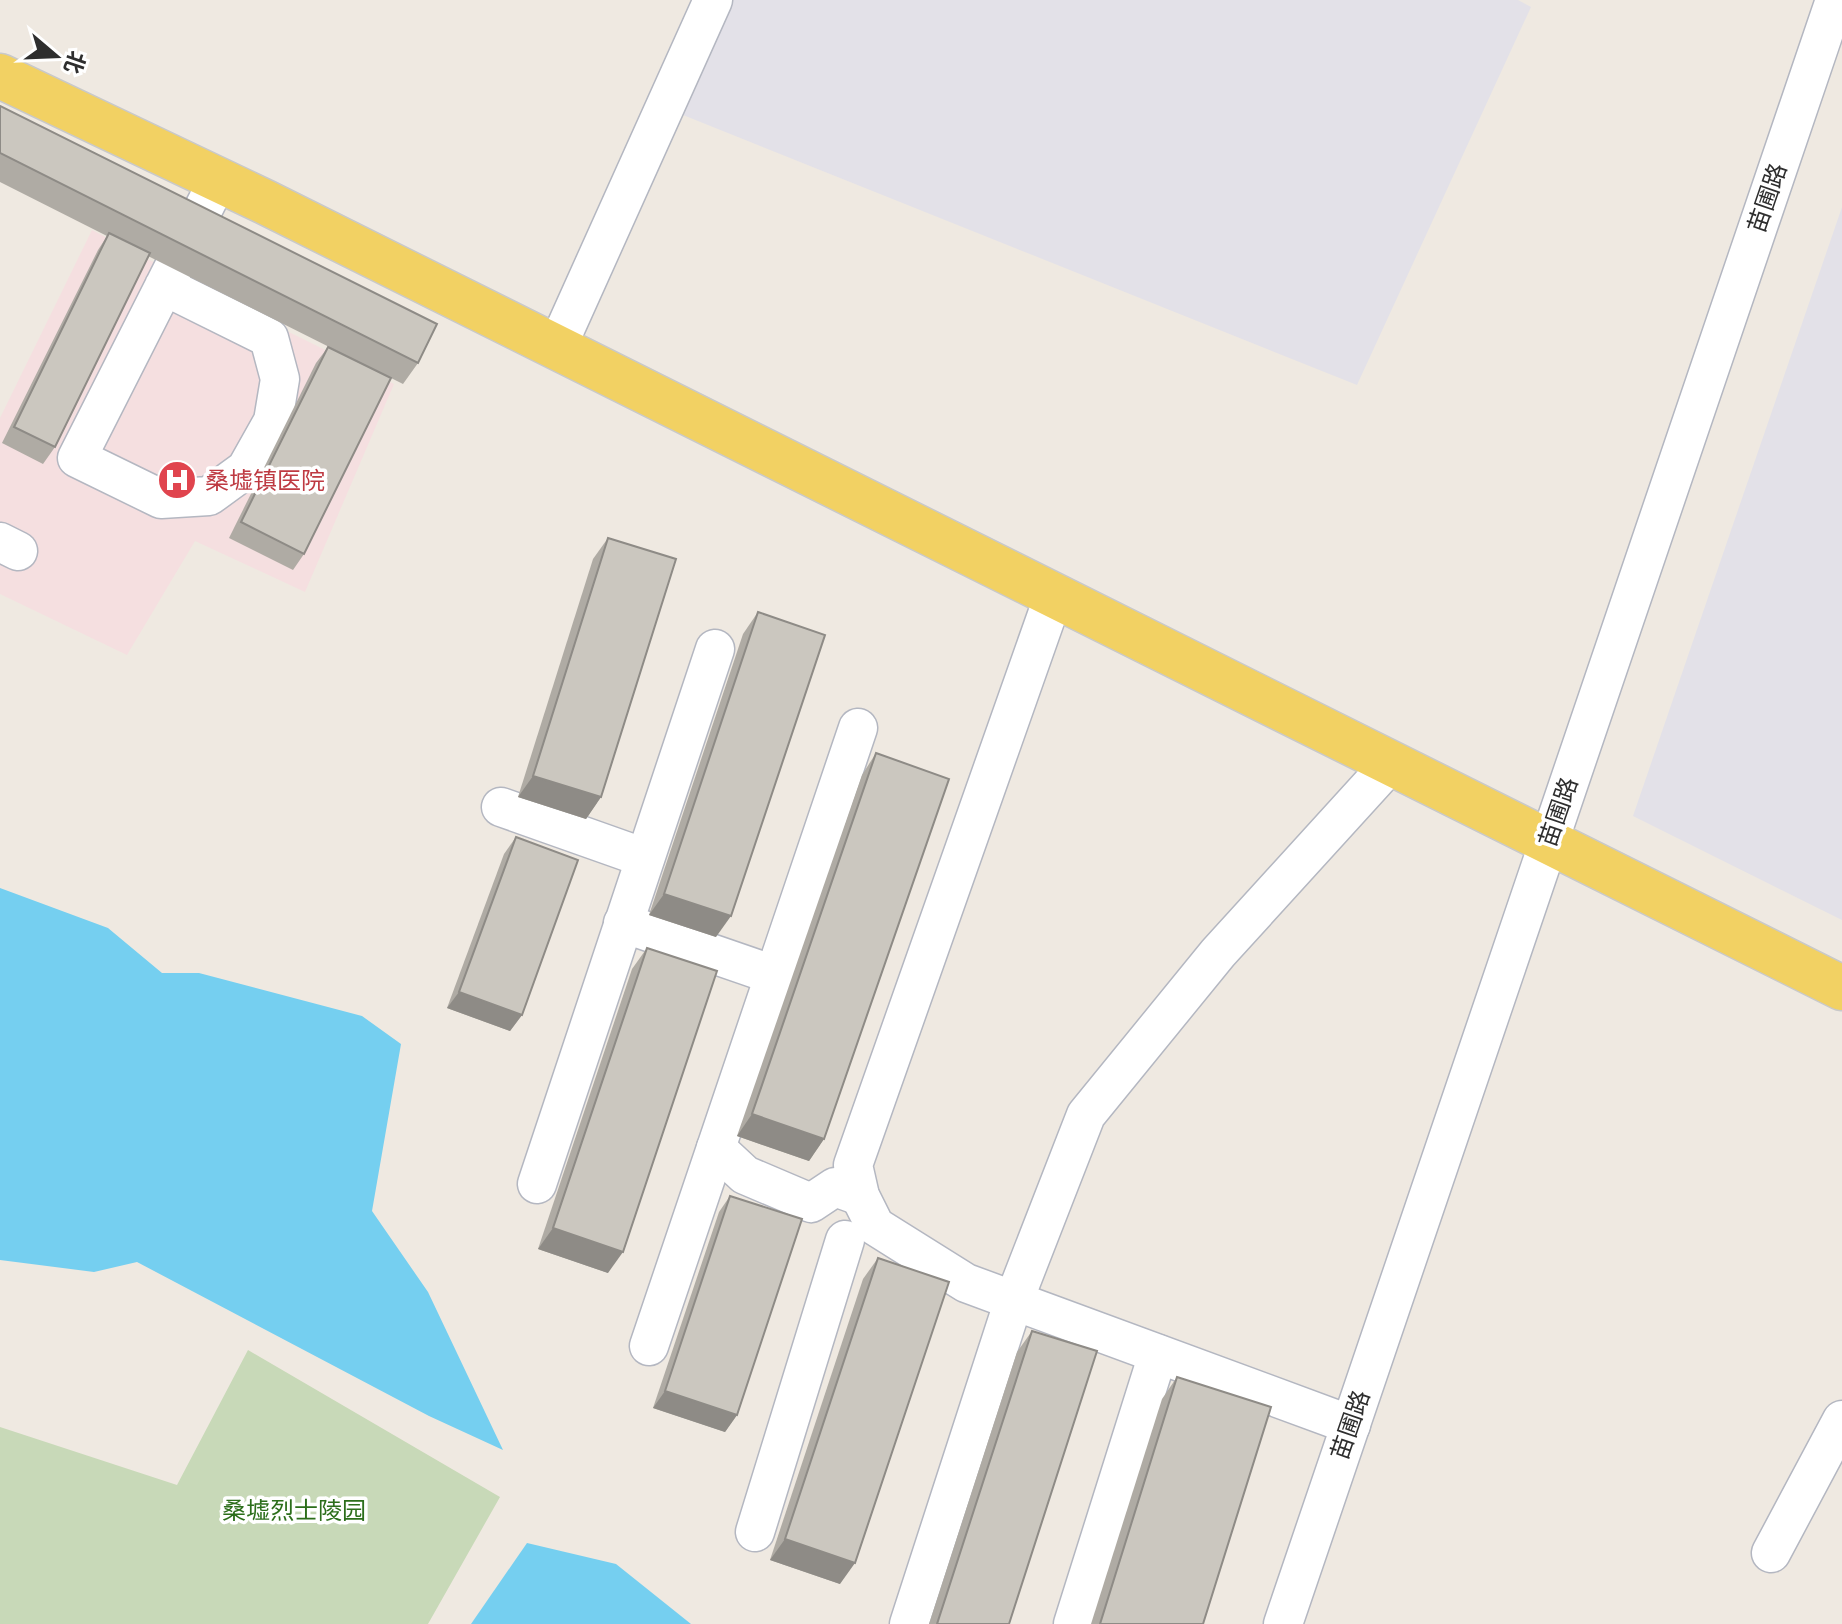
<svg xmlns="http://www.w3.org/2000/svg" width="1842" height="1624" viewBox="0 0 1842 1624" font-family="'PT Sans Narrow','Noto Sans SC',sans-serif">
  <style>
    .industrial { fill: #e3e1e8 }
    .medical { fill: #f5dfe0 }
    .cemetery { fill: #c8d9b8 }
    .water { fill: #75cff0 }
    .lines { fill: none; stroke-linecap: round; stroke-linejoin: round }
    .minor-casing { stroke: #b4b7c1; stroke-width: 41 }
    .major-casing { stroke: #c9c9c9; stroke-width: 47 }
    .minor { stroke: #fff; stroke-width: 38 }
    .major { stroke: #f2d163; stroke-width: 44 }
    .wall { fill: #afaba4 }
    .shaded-wall { fill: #8e8b86 }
    .building { fill: #cbc7bf; stroke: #8e8b86; stroke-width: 2 }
    .labels { text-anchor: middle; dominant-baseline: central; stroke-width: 7; stroke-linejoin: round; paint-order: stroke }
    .street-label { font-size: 24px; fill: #2e2e2e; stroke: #fff }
    .health-label { font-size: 24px; fill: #be3a42; stroke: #fff; text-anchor: start }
    .park-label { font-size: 24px; fill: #2c6e1b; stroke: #fff }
  </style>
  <rect width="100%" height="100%" fill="#efe9e1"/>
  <!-- industrial -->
  <g class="industrial">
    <polygon points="732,0 1518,0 1531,7 1357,385 683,115"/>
    <polygon points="1842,207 1842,920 1633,816"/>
  </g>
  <!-- medical -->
  <polygon class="medical" points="92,230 157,264 213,230 192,284 394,384 305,592 195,541 127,655 0,594 0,418"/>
  <!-- cemetery -->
  <polygon class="cemetery" points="248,1350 500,1497 428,1624 0,1624 0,1427 177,1485"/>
  <!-- water -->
  <g class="water">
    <polygon points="0,888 108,928 162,973 199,973 362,1016 401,1044 372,1211 428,1292 503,1450 429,1416 137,1262 94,1272 0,1260"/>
    <polygon points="527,1543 616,1564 691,1624 471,1624"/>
  </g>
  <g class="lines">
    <defs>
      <g id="minor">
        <polyline points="164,286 269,338 280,379 273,421 246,469 209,496 161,499 77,458 218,180"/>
        <polyline points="557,347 713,0"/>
        <polyline points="0,542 18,551"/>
        <polyline points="1054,595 853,1165 860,1196 875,1226 966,1283 1351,1425"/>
        <polyline points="501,807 645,858"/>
        <polyline points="623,923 774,975"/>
        <polyline points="716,1148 745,1175 811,1203 835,1187 860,1196"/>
        <polyline points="537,1184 715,649"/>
        <polyline points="649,1346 858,728"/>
        <polyline points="755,1532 845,1240"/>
        <polyline points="1771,1553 1842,1420"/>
        <polyline points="909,1624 1014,1300 1086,1115 1218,953 1391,763"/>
        <polyline points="1073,1624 1158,1354"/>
        <polyline points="1283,1624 1835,0"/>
      </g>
      <polyline id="major" points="0,76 265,202 1842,988"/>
    </defs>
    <!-- minor casing -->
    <use href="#minor" class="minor-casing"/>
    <!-- major casing -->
    <use href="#major" class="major-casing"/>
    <!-- minor -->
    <use href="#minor" class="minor"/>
    <!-- major -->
    <use href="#major" class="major"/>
  </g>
  <!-- wall -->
  <g class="wall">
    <polygon points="0,106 418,363 403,384 148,256 55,447 43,464 2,443 98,250 107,236 0,182"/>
    <polygon points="328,347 304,554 293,570 229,538 316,363"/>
    <polygon points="608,538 601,797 586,819 518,797 593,559"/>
    <polygon points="758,612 716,937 649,915 743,634"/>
    <polygon points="876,753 824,1139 809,1161 737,1136 862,775"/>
    <polygon points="516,837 522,1015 510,1031 447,1008 504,854"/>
    <polygon points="647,948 608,1273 538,1249 632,969"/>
    <polygon points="730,1196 737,1415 725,1432 653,1408 719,1212"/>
    <polygon points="878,1258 840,1584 770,1560 863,1279"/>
    <polygon points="1032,1331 1009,1624 929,1624 1017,1352"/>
    <polygon points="1177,1377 1203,1624 1091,1624 1162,1399"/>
  </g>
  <!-- shaded-wall -->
  <g class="shaded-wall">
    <polygon points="533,776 601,797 586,819 518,797"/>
    <polygon points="664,894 731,916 716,937 649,915"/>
    <polygon points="459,992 522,1015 510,1031 447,1008"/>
    <polygon points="752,1114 824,1139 809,1161 737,1136"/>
    <polygon points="553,1228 623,1252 608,1273 538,1249"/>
    <polygon points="665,1391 737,1415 725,1432 653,1408"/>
    <polygon points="785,1539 855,1563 840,1584 770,1560"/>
  </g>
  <!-- building -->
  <g class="building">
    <polygon points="0,106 437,324 418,363 0,153"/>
    <polygon points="109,233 150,253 55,447 14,427"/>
    <polygon points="328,347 391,378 304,554 241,522"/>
    <polygon points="608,538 676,559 601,797 533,776"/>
    <polygon points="758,612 825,635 731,916 664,894"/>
    <polygon points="876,753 949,779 824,1139 752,1114"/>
    <polygon points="516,837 578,860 522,1015 459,992"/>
    <polygon points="647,948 717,971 623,1252 553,1228"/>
    <polygon points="730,1196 802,1219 737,1415 665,1391"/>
    <polygon points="878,1258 949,1282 855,1563 785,1539"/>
    <polygon points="1032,1331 1097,1351 1009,1624 937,1624"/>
    <polygon points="1177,1377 1271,1407 1203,1624 1100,1624"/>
  </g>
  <!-- icons -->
  <defs>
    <symbol id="hospital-disc" viewBox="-11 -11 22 22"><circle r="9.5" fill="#e0444e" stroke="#fff"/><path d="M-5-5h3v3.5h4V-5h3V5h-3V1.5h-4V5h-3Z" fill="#fff"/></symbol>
  </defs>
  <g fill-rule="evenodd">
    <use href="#hospital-disc" x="155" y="458" width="44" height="44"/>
  </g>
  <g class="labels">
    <!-- street labels -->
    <g class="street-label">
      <text transform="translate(1767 198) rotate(-71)">苗圃路</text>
      <text transform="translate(1558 812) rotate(-71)">苗圃路</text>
      <text transform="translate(1350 1425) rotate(-71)">苗圃路</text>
    </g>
    <!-- health labels -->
    <g class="health-label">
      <text x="205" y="480">桑墟镇医院</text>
    </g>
    <!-- park labels -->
    <g class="park-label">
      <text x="294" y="1510">桑墟烈士陵园</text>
    </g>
  </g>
  <!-- north arrow -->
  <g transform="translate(56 56) rotate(109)" stroke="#ffffff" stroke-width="6" paint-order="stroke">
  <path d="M0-6L14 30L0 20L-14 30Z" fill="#2e2e2e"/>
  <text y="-12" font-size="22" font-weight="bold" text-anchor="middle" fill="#2e2e2e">北</text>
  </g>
</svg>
